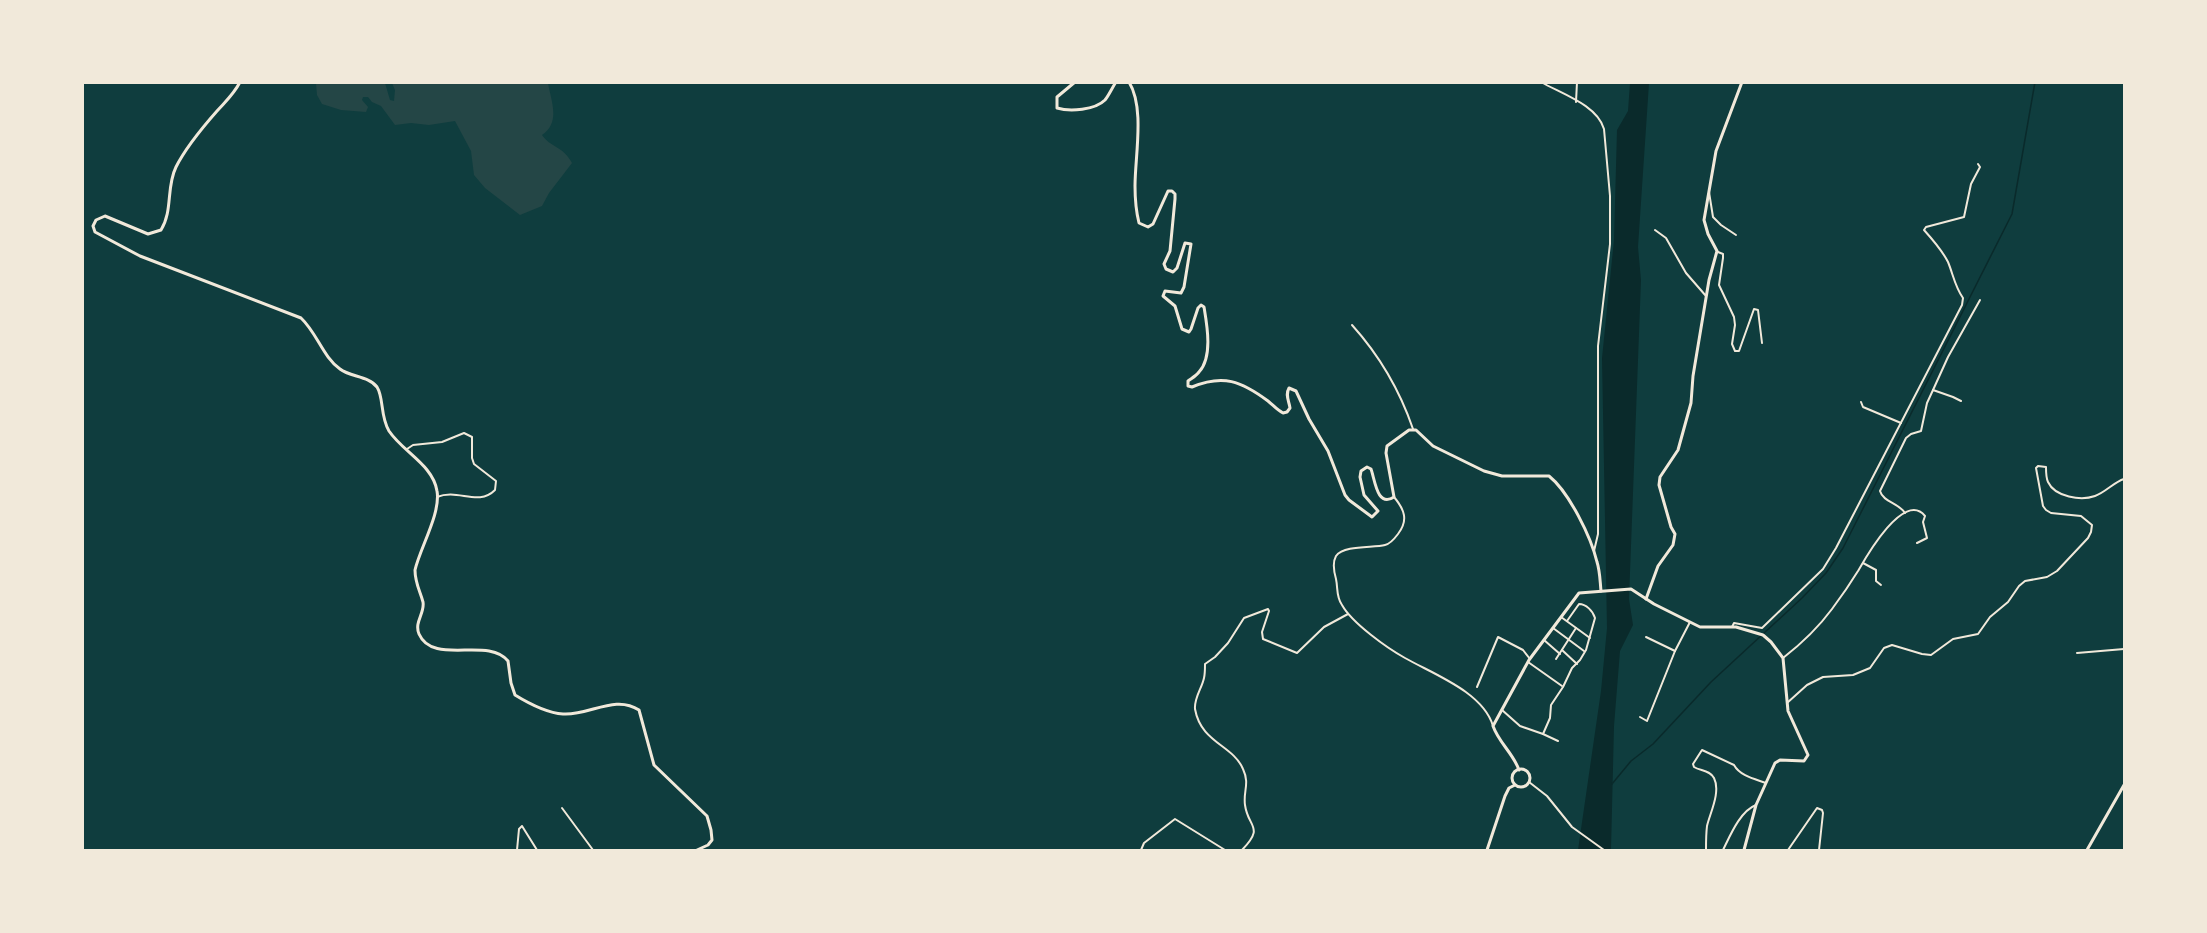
<svg xmlns="http://www.w3.org/2000/svg" width="2207" height="933" viewBox="0 0 2207 933" font-family="Karla,sans-serif">
  <style>
    .green { fill: #244646 }
    .water { fill: #0a2a2b }
    .lines { fill: none; stroke-linecap: round; stroke-linejoin: round }
    .stream { stroke: #0a2a2b; stroke-width: 1.5 }
    .minor { stroke: #f1e9da; stroke-width: 2 }
    .tertiary { stroke: #f1e9da; stroke-width: 3 }
    .secondary { stroke: #f1e9da; stroke-width: 3 }
  </style>
  <rect width="100%" height="100%" fill="#0f3d3e"/>
  <!-- green -->
  <path class="green" d="M316,83H385L390,100L394,101L395,90L392,83H548C551,101 561,122 542,135C551,148 563,146 572,163L549,193L542,206L520,215L485,188L474,175L471,151L455,121L429,125L411,123L395,125L381,106L372,102L368,97H363L362,100L368,107L366,112L341,110L322,104L317,95Z"/>
  <!-- water -->
  <polygon class="water" points="1630,83 1649,83 1638,247 1641,280 1629,599 1633,625 1620,651 1614,726 1611,850 1578,850 1601,691 1607,628 1602,358 1614,240 1617,130 1628,111"/>
  <g class="lines">
    <!-- stream -->
    <polyline class="stream" points="1612,784 1631,761 1653,744 1711,682 1802,598 1826,573 1843,548 2012,214 2035,82"/>
    <!-- minor -->
    <g class="minor">
      <path d="M1541,82C1562,94 1597,105 1604,129L1610,196V244L1598,346V534L1594,551"/>
      <polyline points="1576,102 1577,82"/>
      <polyline points="1709,192 1713,217 1721,225 1736,235"/>
      <polyline points="1655,230 1666,238 1686,273 1706,296"/>
      <polyline points="1718,252 1723,254 1723,258 1719,285 1734,317 1735,325 1732,344 1735,351 1739,351 1754,309 1758,310 1762,343"/>
      <path d="M1352,325C1379,355 1400,391 1413,429"/>
      <polyline points="1933,390 1948,357 1980,300"/>
      <polyline points="1861,402 1863,407 1901,423"/>
      <path d="M407,449L413,445L442,442L464,433L472,437V458L474,464L496,481L495,490C478,507 458,488 437,497"/>
      <path d="M1394,497C1404,509 1409,520 1398,534C1395,538 1390,544 1385,545C1373,548 1344,545 1336,556C1332,563 1334,572 1336,579C1338,588 1336,597 1342,605C1352,623 1387,648 1405,658C1433,674 1483,692 1493,726"/>
      <path d="M1905,513C1899,503 1883,502 1880,491L1906,438L1911,434L1921,431L1927,403L1933,390L1953,397L1961,401"/>
      <polyline points="1863,563 1876,570 1876,581 1881,585"/>
      <polyline points="1561,617 1590,638"/>
      <path d="M1732,627L1734,623L1762,628L1823,569L1836,548L1962,305L1963,298C1955,287 1953,274 1948,262C1942,250 1933,240 1924,230L1926,227L1964,217L1971,184L1980,167L1978,164"/>
      <polyline points="1553,628 1584,651"/>
      <polyline points="1646,637 1675,651"/>
      <polyline points="1544,640 1560,654"/>
      <polyline points="1562,650 1577,664"/>
      <polyline points="2077,653 2124,649"/>
      <path d="M1783,658C1801,644 1818,628 1832,609C1841,597 1850,584 1858,571C1866,557 1904,490 1925,516L1923,522L1927,538L1917,543"/>
      <polyline points="1556,659 1576,628"/>
      <polyline points="1528,662 1562,686"/>
      <polyline points="1477,687 1498,637 1523,650 1530,659"/>
      <path d="M1787,703L1807,685L1823,677L1853,675L1870,668L1884,648L1892,645L1922,654L1931,655L1953,639L1978,634L1990,617L2008,602L2019,586L2025,581L2047,577L2057,571L2088,538L2091,532L2092,525L2081,516L2051,513L2046,510L2043,506L2036,468L2038,466L2046,467C2046,471 2046,478 2048,482C2055,497 2081,501 2095,496C2106,492 2114,482 2124,479"/>
      <polyline points="1502,710 1520,726 1543,734"/>
      <polyline points="1640,717 1647,721 1675,651 1690,622"/>
      <path d="M1558,741L1543,734L1550,718L1551,705L1563,687L1572,668L1580,660L1586,650L1595,618C1593,611 1586,604 1579,604L1567,621"/>
      <polyline points="1529,782 1547,796 1572,827 1604,850"/>
      <polyline points="562,808 593,850"/>
      <polyline points="517,850 519,829 522,826 537,850"/>
      <polyline points="1141,850 1144,843 1175,819 1225,850"/>
      <path d="M1242,850C1265,826 1248,828 1245,805C1243,791 1250,784 1243,769C1233,745 1201,743 1195,709C1194,698 1202,688 1204,678C1205,674 1205,669 1205,664L1215,657L1228,643L1244,618L1268,609L1269,611L1262,632L1263,639L1297,653L1324,627L1348,614"/>
      <path d="M1706,850C1706,842 1706,834 1707,826C1710,813 1721,792 1714,778C1710,770 1700,771 1694,767L1693,764L1702,750L1734,765C1740,776 1755,779 1766,783"/>
      <path d="M1723,850C1730,836 1740,811 1756,805"/>
      <polyline points="1788,850 1817,808 1822,810 1823,813 1819,850"/>
    </g>
    <!-- tertiary -->
    <g class="tertiary">
      <path d="M1075,82L1057,97V108C1070,112 1095,110 1105,100C1109,95 1112,88 1116,82"/>
      <path d="M1129,82C1145,108 1135,156 1135,186C1135,198 1136,211 1139,223L1148,227L1153,224L1168,191H1172L1175,194V199L1170,251L1164,264L1166,269L1173,272L1177,268L1185,243L1191,244L1184,287L1181,293L1165,291L1163,296L1175,306L1182,329L1189,332L1191,329L1198,308L1201,305L1204,307C1207,325 1213,357 1199,372C1196,376 1192,378 1188,381V386L1192,387C1223,374 1241,381 1268,401C1273,405 1277,410 1283,413L1287,412L1290,408C1289,401 1285,395 1289,388L1296,391L1309,419L1328,451L1345,495L1349,500L1372,517L1378,511L1364,495L1360,477L1361,471L1367,467L1371,469C1375,480 1377,508 1394,497L1386,453L1387,446L1409,430H1416L1433,446L1484,471L1502,476H1549C1569,492 1591,537 1597,562C1600,571 1600,581 1601,591"/>
      <polyline points="1646,599 1658,566 1673,545 1675,534 1671,527 1659,485 1660,477 1678,450 1691,403 1693,376 1709,280 1717,251 1708,234 1704,220 1716,151 1742,82"/>
      <circle cx="1521" cy="778" r="9"/>
      <path d="M1519,770C1513,753 1499,743 1493,726L1529,660L1579,593L1631,589L1654,604L1700,627H1736L1763,635L1771,642L1783,658L1788,711L1808,755L1804,761L1780,760L1775,763L1756,805L1744,850"/>
      <polyline points="1487,850 1505,796 1509,788 1515,785"/>
      <polyline points="2087,850 2124,785"/>
    </g>
    <!-- secondary -->
    <path class="secondary" d="M240,82C234,94 226,101 217,111C202,128 186,147 176,167C166,187 173,211 161,230L148,234L105,216L96,220L93,226L95,232L140,256L301,318C317,333 323,357 340,369C350,377 369,376 377,387C384,398 380,416 389,431C403,452 433,465 437,491C441,513 420,548 415,570C415,583 420,591 423,602C425,613 414,622 419,634C433,666 488,636 508,661L511,683L515,695C528,703 548,713 563,714C589,716 615,694 639,710L654,765L707,816L711,830L712,840L708,845L697,850"/>
  </g>
  <!-- border -->
  <rect width="2207" height="933" fill="none" stroke="#f1e9da" stroke-width="168"/>
</svg>
